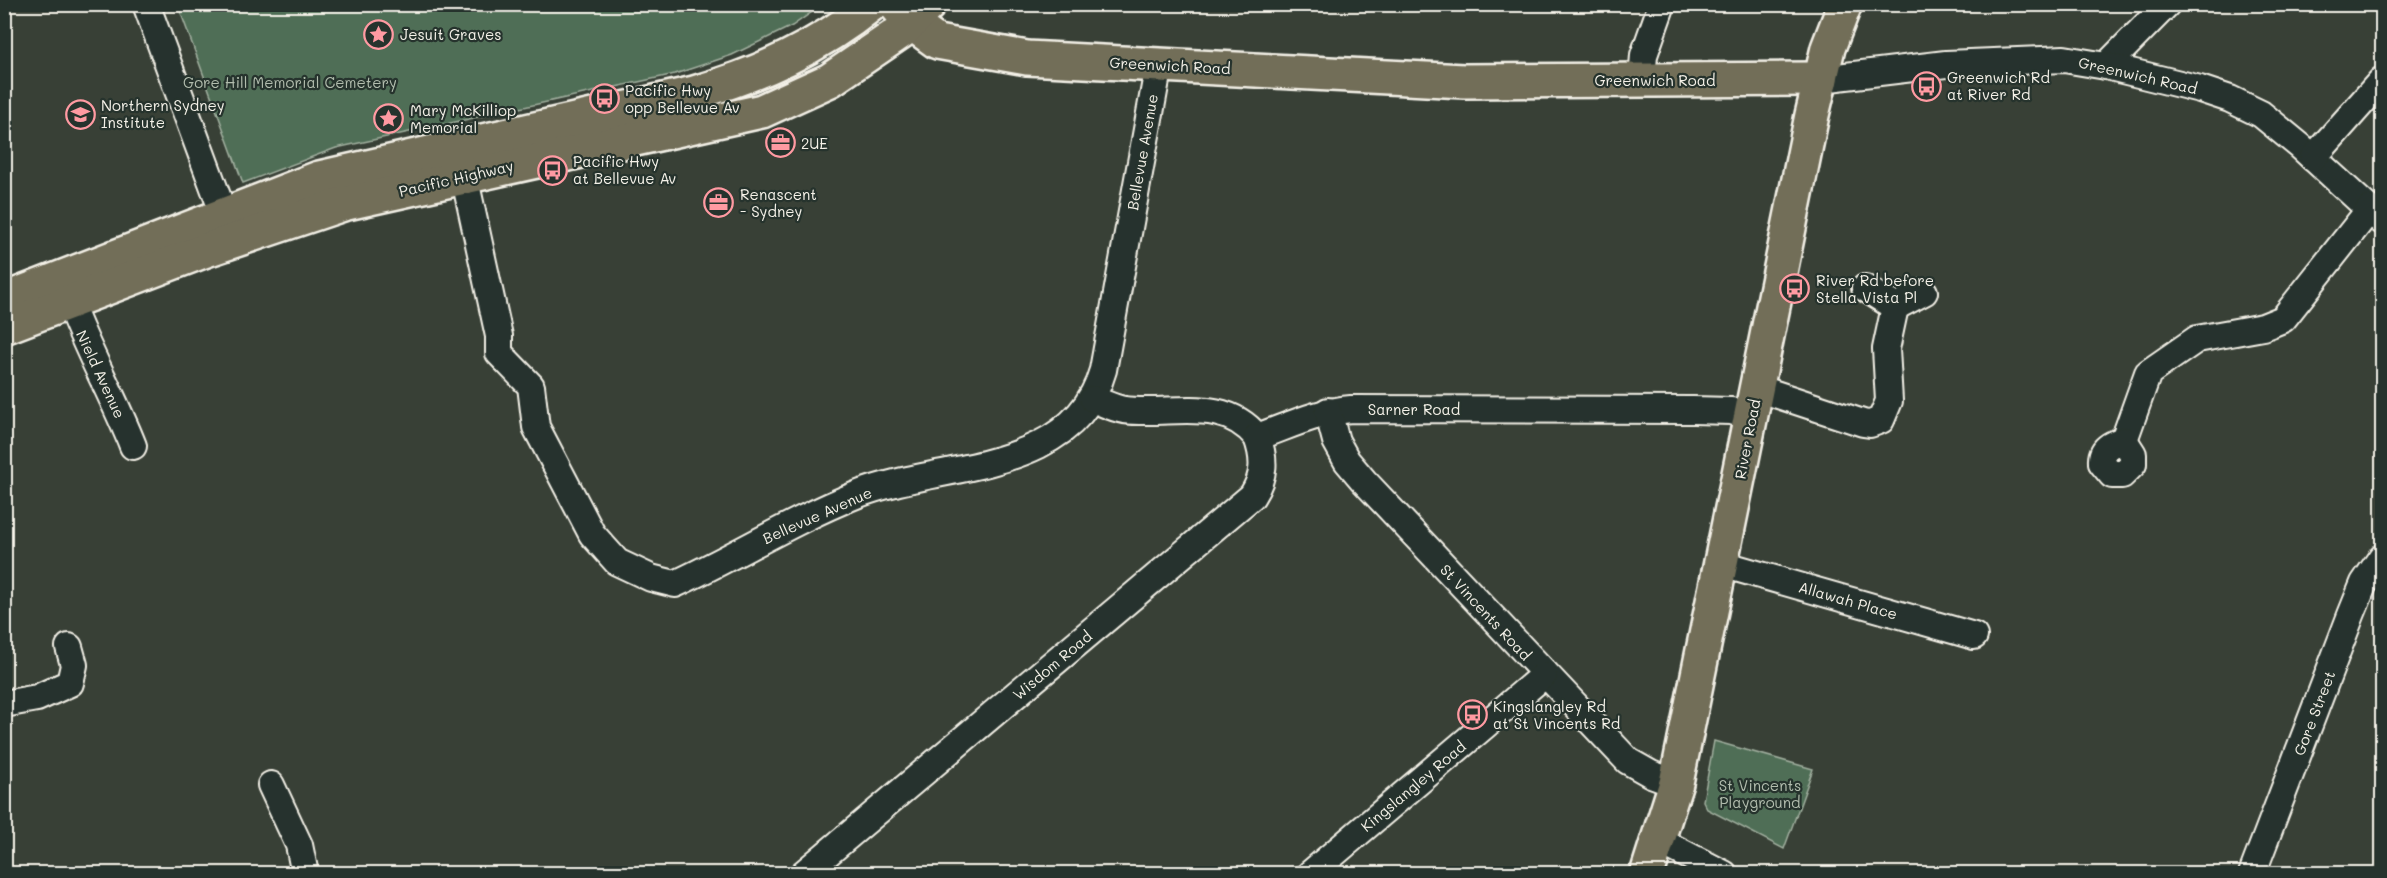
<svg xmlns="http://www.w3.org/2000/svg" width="2387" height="878" viewBox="0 0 2387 878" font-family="Mali,sans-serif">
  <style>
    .green { fill: #506e57; stroke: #a2b0a0; stroke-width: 1.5 }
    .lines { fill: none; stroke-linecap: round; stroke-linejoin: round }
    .minor-casing { stroke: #f4f1e8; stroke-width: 30 }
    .major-casing { stroke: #f4f1e8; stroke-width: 38 }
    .minor { stroke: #26332d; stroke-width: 26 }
    .major { stroke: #726e59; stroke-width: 33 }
    .labels { text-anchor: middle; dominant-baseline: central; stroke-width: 4.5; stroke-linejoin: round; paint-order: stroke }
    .poi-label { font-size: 15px; fill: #f4f1e8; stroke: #26332d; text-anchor: start }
    .street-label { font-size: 15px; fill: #f4f1e8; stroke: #26332d }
    .park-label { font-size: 15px; fill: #b2bdae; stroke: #26332d }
  </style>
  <rect width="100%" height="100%" fill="#384036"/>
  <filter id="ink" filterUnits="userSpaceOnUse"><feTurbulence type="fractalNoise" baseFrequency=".0167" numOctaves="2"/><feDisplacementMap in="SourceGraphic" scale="12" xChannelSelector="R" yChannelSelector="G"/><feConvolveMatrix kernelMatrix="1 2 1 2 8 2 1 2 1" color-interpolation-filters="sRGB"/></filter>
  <g filter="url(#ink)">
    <!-- green -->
    <g class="green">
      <polygon points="178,5 178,4 822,5 792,26 732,55 675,74 336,148 243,183"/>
      <polygon points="1714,741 1813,769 1784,849 1707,809 1703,801"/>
    </g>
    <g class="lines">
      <defs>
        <g id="minor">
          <polyline points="146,4 230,231"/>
          <polyline points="2106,66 2167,4"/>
          <polyline points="1821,79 1946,64 2064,59 2106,66 2200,89 2230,99 2261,114 2300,146 2382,221"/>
          <polyline points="1642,80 1644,55 1662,4"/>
          <polyline points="2313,158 2382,80"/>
          <path d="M464,175L499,336V353L531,386L536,427L592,534L617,562L651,578L675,584C736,556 793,520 856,495C938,462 1073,476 1103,370L1159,64"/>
          <polyline points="1865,288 1895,307 1924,292"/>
          <path d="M69,301C87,351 114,397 133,446"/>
          <polyline points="1757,388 1863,423 1870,424 1881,420 1889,401 1886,349 1895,307"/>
          <path d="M1093,399C1103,403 1113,408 1124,410C1171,416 1223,395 1257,437C1289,426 1316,412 1351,409L1693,410L1731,411L1752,416"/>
          <polyline points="1328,411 1336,441 1347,461 1364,481 1628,761 1651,774 1676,783"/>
          <polyline points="2124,440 2148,373 2197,339 2263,327 2283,319 2370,209"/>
          <path d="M2124,440L2133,454V464L2122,475H2112L2102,463C2101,448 2111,444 2124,440Z"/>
          <polyline points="1722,564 1974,636"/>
          <polyline points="4,704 37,698 70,683 74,665 69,647"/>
          <polyline points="271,785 299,845 305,874"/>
          <polyline points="1658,840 1724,874"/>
          <path d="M803,874L1252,496C1265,476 1265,459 1257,437"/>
          <polyline points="1310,874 1544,675"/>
          <polyline points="2252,874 2351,615 2364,583 2382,557"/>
        </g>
        <g id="major">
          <polyline points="895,4 911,23 937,42 1027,58 1464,81 1821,79"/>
          <path d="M4,300L319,178L694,93C760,74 818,48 872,4"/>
          <polyline points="4,327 206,250 343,204 762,111 830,80 902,31 929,4"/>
          <polyline points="1647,874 1676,783 1812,115 1828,48 1845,4"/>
        </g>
      </defs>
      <!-- minor casing -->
      <use href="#minor" class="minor-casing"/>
      <!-- major casing -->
      <use href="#major" class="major-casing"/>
      <!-- minor -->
      <use href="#minor" class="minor"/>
      <!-- major -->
      <use href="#major" class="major"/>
    </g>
  </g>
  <!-- icons -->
  <defs>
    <symbol id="sight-ring" viewBox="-11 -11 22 22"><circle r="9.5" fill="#26332d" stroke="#ff9aa2" stroke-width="1.5"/><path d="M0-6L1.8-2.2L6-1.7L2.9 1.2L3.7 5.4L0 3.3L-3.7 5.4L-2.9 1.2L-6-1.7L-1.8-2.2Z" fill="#ff9aa2"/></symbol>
    <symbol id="bus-ring" viewBox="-11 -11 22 22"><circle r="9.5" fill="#26332d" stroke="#ff9aa2" stroke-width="1.5"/><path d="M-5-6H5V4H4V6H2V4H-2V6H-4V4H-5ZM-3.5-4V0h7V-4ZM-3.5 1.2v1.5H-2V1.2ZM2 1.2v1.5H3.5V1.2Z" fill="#ff9aa2"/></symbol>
    <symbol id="university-ring" viewBox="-11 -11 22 22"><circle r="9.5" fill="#26332d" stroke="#ff9aa2" stroke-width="1.5"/><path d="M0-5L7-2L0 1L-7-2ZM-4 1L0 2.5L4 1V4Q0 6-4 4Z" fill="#ff9aa2"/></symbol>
    <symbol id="office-ring" viewBox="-11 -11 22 22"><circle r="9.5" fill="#26332d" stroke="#ff9aa2" stroke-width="1.5"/><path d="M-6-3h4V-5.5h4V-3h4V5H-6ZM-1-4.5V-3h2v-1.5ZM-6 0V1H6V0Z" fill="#ff9aa2"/></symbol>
  </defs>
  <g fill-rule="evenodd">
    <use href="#sight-ring" x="362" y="18" width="33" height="33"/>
    <use href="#bus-ring" x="1910" y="70" width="33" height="33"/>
    <use href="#bus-ring" x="588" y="82" width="33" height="33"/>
    <use href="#university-ring" x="64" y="98" width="33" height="33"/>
    <use href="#sight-ring" x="372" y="102" width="33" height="33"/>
    <use href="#office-ring" x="764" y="126" width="33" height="33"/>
    <use href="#bus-ring" x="536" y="154" width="33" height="33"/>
    <use href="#office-ring" x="702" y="186" width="33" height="33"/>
    <use href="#bus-ring" x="1778" y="272" width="33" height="33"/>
    <use href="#bus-ring" x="1456" y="698" width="33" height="33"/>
  </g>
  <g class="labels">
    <!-- poi labels -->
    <g class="poi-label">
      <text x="400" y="34">Jesuit Graves</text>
      <text x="1947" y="77">Greenwich Rd<tspan x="1947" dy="17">at River Rd</tspan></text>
      <text x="625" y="90">Pacific Hwy<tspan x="625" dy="17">opp Bellevue Av</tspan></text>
      <text x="101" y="105">Northern Sydney<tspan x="101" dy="17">Institute</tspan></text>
      <text x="410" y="110">Mary McKilliop<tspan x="410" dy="17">Memorial</tspan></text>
      <text x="801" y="143">2UE</text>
      <text x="573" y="161">Pacific Hwy<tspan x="573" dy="17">at Bellevue Av</tspan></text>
      <text x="740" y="194">Renascent<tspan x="740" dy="17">- Sydney</tspan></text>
      <text x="1816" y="280">River Rd before<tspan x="1816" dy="17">Stella Vista Pl</tspan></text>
      <text x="1493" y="706">Kingslangley Rd<tspan x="1493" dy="17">at St Vincents Rd</tspan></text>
    </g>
    <!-- street labels -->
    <g class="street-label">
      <text transform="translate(1170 65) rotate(3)">Greenwich Road</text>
      <text transform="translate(2138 75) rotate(13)">Greenwich Road</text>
      <text x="1655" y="80">Greenwich Road</text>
      <text transform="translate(1142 152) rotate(-80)">Bellevue Avenue</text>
      <text transform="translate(456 178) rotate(-13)">Pacific Highway</text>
      <text transform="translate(101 374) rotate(65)">Nield Avenue</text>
      <text x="1414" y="409">Sarner Road</text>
      <text transform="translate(1747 439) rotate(-79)">River Road</text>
      <text transform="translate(817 515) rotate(-24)">Bellevue Avenue</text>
      <text transform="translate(1848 600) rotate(16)">Allawah Place</text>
      <text transform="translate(1486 612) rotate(47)">St Vincents Road</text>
      <text transform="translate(1052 665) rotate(-40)">Wisdom Road</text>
      <text transform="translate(2314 713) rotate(-69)">Gore Street</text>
      <text transform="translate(1413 786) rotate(-40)">Kingslangley Road</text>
    </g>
    <!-- park labels -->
    <g class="park-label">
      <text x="290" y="82">Gore Hill Memorial Cemetery</text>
      <text x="1760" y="785">St Vincents<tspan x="1760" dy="17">Playground</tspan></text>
    </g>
  </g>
  <!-- margin -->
  <rect width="2387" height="878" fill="none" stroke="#26332d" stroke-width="24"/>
  <rect x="12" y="12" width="2363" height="854" fill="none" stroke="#f4f1e8" stroke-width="2" filter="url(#ink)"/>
</svg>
